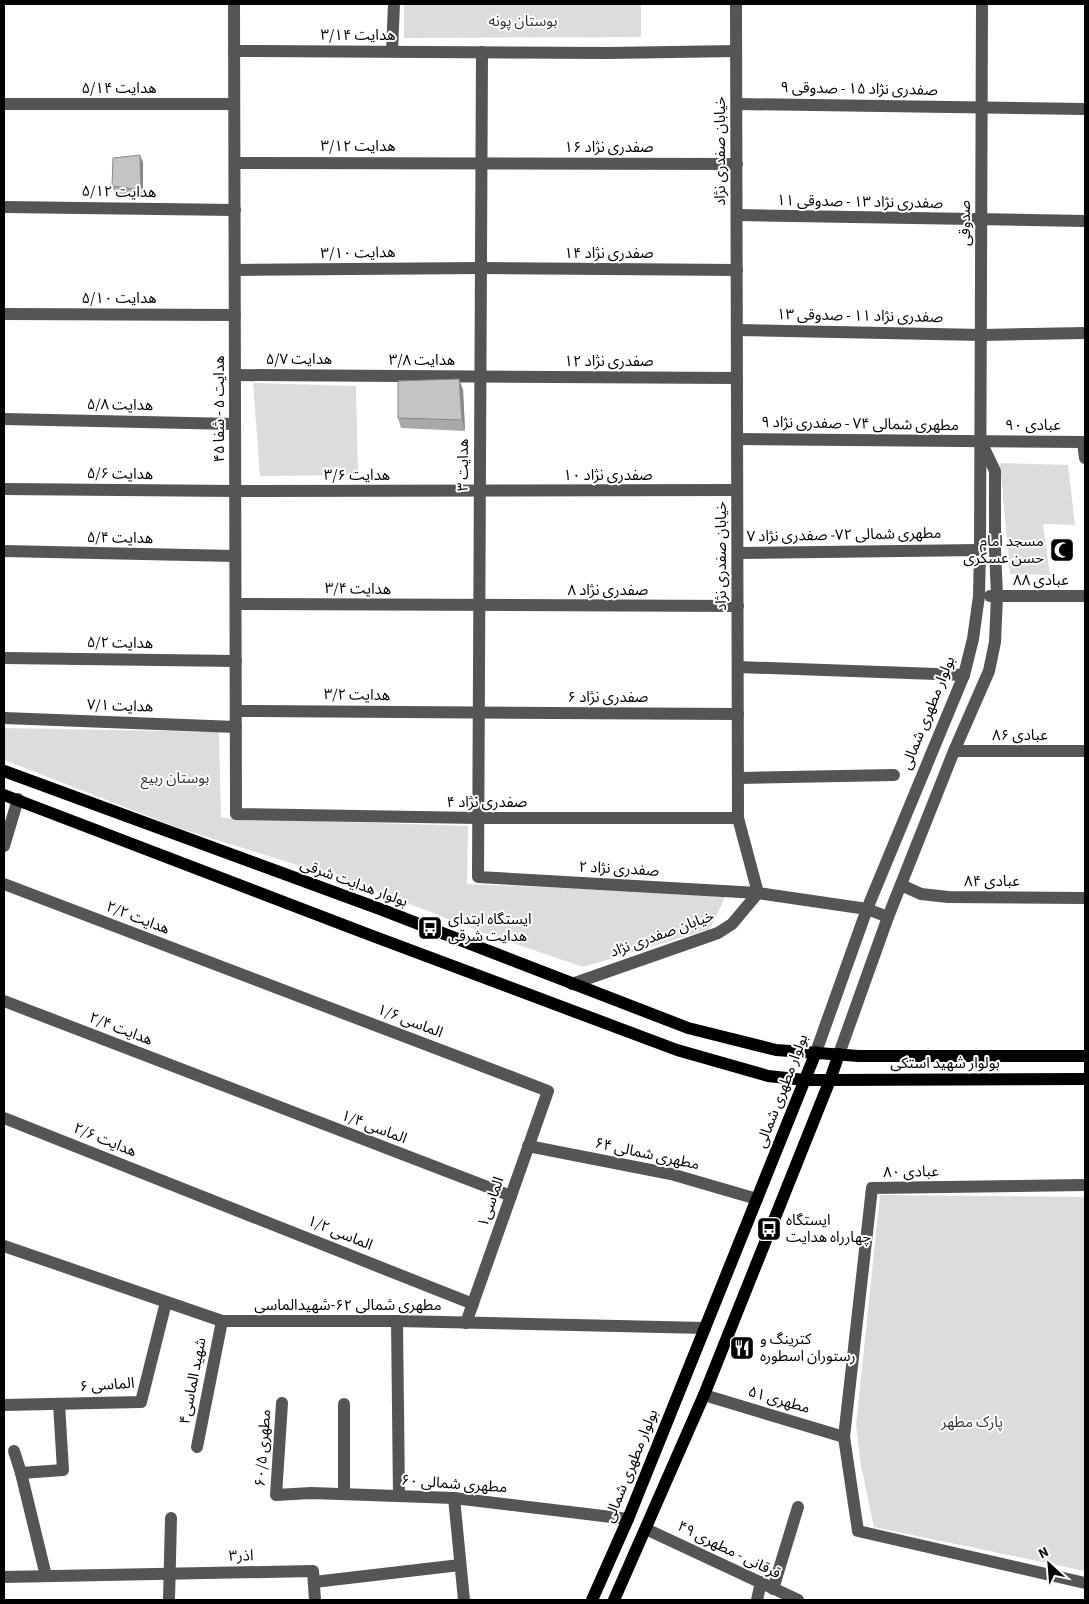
<svg xmlns="http://www.w3.org/2000/svg" width="1089" height="1604" viewBox="0 0 1089 1604" font-family="'Source Sans 3','Noto Sans Arabic',sans-serif">
  <style>
    .green { fill: #dcdcdc }
    .lines { fill: none; stroke-linecap: round; stroke-linejoin: round }
    .minor { stroke: #555; stroke-width: 12 }
    .major { stroke: #000; stroke-width: 12 }
    .wall { fill: #a9a9a9 }
    .shaded-wall { fill: #898989 }
    .building { fill: #c4c4c4; stroke: #898989 }
    .labels { text-anchor: middle; dominant-baseline: central; stroke-width: 4; stroke-linejoin: round; paint-order: stroke }
    .park-label { font-size: 15px; fill: #333; stroke: #fff }
    .street-label { font-size: 15px; fill: #000; stroke: #fff }
    .poi-label { font-size: 15px; fill: #000; stroke: #fff; text-anchor: start }
  </style>
  <rect width="100%" height="100%" fill="#fff"/>
  <!-- green -->
  <g class="green">
    <polygon points="404,4 641,4 641,37 404,38"/>
    <polygon points="253,383 356,386 358,475 260,476"/>
    <polygon points="1000,463 1068,465 1075,525 1043,524 1050,575 1010,574"/>
    <polygon points="4,728 219,732 221,818 468,826 467,884 726,895 710,929 583,967 487,934 353,882 181,829 4,760"/>
    <polygon points="880,1195 1085,1197 1085,1571 874,1527 861,1466 856,1425"/>
  </g>
  <g class="lines">
    <!-- minor -->
    <g class="minor">
      <polyline points="234,4 236,814 478,818 738,818"/>
      <polyline points="736,4 738,818 758,893"/>
      <polyline points="234,51 609,53 736,51"/>
      <polyline points="392,51 394,4"/>
      <polyline points="482,52 478,877 758,893 867,909 888,917"/>
      <polyline points="4,104 234,104"/>
      <polyline points="737,104 1085,109"/>
      <polyline points="235,163 737,164"/>
      <polyline points="4,207 235,210"/>
      <polyline points="737,215 1085,221"/>
      <polyline points="235,270 481,268 737,270"/>
      <polyline points="4,314 235,315"/>
      <polyline points="737,330 982,335 1085,333"/>
      <polyline points="235,375 737,378"/>
      <polyline points="4,419 235,424"/>
      <polyline points="737,439 1085,442"/>
      <polyline points="1083,442 1085,458"/>
      <polyline points="4,489 235,491 737,490"/>
      <polyline points="4,551 235,556"/>
      <polyline points="738,553 980,550"/>
      <polyline points="990,596 1085,596"/>
      <polyline points="236,604 738,606"/>
      <polyline points="4,658 236,661"/>
      <polyline points="738,667 964,675"/>
      <polyline points="236,711 738,714"/>
      <polyline points="4,718 236,727"/>
      <polyline points="954,751 1085,751"/>
      <polyline points="738,778 894,775"/>
      <polyline points="4,846 18,799"/>
      <polyline points="4,884 548,1091 466,1323"/>
      <polyline points="901,885 921,894 948,897 1085,898"/>
      <polyline points="572,984 718,933 732,924 758,893"/>
      <polyline points="4,1001 511,1196"/>
      <polyline points="816,1052 867,909 964,675 973,639 979,596 980,550 982,4"/>
      <polyline points="839,1054 888,917 954,751 989,671 995,642 997,596 995,550 995,471 983,446"/>
      <polyline points="4,1118 473,1304"/>
      <polyline points="528,1146 671,1174 757,1199"/>
      <polyline points="1085,1185 872,1188 844,1437 858,1531 1085,1583"/>
      <polyline points="4,1246 222,1321 397,1321 705,1328"/>
      <polyline points="397,1321 399,1496"/>
      <polyline points="704,1395 844,1437"/>
      <polyline points="282,1403 276,1495 311,1493 454,1498 628,1519"/>
      <polyline points="344,1404 344,1494"/>
      <polyline points="4,1405 141,1402 166,1302"/>
      <polyline points="197,1447 222,1321"/>
      <polyline points="14,1451 21,1473"/>
      <polyline points="454,1498 464,1600"/>
      <polyline points="646,1529 798,1600"/>
      <polyline points="46,1576 21,1473 63,1470 59,1404"/>
      <polyline points="4,1577 313,1571 315,1600"/>
      <polyline points="314,1582 460,1565"/>
      <polyline points="773,1589 798,1507"/>
      <polyline points="169,1600 171,1518"/>
      <polyline points="757,1600 761,1582"/>
    </g>
    <!-- major -->
    <g class="major">
      <polyline points="4,771 380,909 688,1028 776,1050 859,1056 1085,1056"/>
      <polyline points="4,795 370,935 677,1050 768,1076 805,1080 830,1080 1085,1079"/>
      <polyline points="592,1600 628,1519 816,1052"/>
      <polyline points="614,1600 704,1395 830,1080 839,1054"/>
    </g>
  </g>
  <!-- wall -->
  <g class="wall">
    <polygon points="143,162 143,197 115,193 112,186"/>
    <polygon points="459,379 463,390 465,431 401,428 398,418"/>
  </g>
  <!-- shaded-wall -->
  <g class="shaded-wall">
    <polygon points="140,155 143,162 143,197 141,190"/>
    <polygon points="459,379 463,390 465,431 462,420"/>
  </g>
  <!-- building -->
  <g class="building">
    <polygon points="140,155 141,190 112,186 113,158"/>
    <polygon points="459,379 462,420 398,418 398,381"/>
  </g>
  <!-- icons -->
  <defs>
    <symbol id="mosque-square" viewBox="-11 -11 22 22"><rect x="-9" y="-9" width="18" height="18" rx="4" fill="#000" stroke="#fff"/><path d="M3.5-4.9A6 6 0 1 0 3.5 4.9A5 5 0 1 1 3.5-4.9Z" fill="#fff"/></symbol>
    <symbol id="bus-square" viewBox="-11 -11 22 22"><rect x="-9" y="-9" width="18" height="18" rx="4" fill="#000" stroke="#fff"/><path d="M-5-6H5V4H4V6H2V4H-2V6H-4V4H-5ZM-3.5-4V0h7V-4ZM-3.5 1.2v1.5H-2V1.2ZM2 1.2v1.5H3.5V1.2Z" fill="#fff"/></symbol>
    <symbol id="restaurant-square" viewBox="-11 -11 22 22"><rect x="-9" y="-9" width="18" height="18" rx="4" fill="#000" stroke="#fff"/><path d="M-5-6h1v4h1v-4h1v4h1v-4h1v5L-1.5 .5V6h-2V.5L-5-1ZM5-6V6H3V1.5H1.5Q1.5-4 5-6Z" fill="#fff"/></symbol>
  </defs>
  <g fill-rule="evenodd">
    <use href="#mosque-square" x="1048" y="536" width="28" height="28"/>
    <use href="#bus-square" x="416" y="914" width="28" height="28"/>
    <use href="#bus-square" x="755" y="1215" width="28" height="28"/>
    <use href="#restaurant-square" x="728" y="1334" width="28" height="28"/>
  </g>
  <g class="labels">
    <!-- park labels -->
    <g class="park-label">
      <text x="523" y="21">بوستان پونه</text>
      <text x="175" y="778">بوستان ربیع</text>
      <text x="972" y="1422">پارک مطهر</text>
    </g>
    <!-- street labels -->
    <g class="street-label">
      <text x="358" y="35">هدایت ۳/۱۴</text>
      <text x="119" y="88">هدایت ۵/۱۴</text>
      <text transform="translate(859 89) rotate(1)">صفدری نژاد ۱۵ - صدوقی ۹</text>
      <text x="358" y="146">هدایت ۳/۱۲</text>
      <text x="609" y="147">صفدری نژاد ۱۶</text>
      <text transform="translate(720 151) rotate(-90)">خیابان صفدری نژاد</text>
      <text transform="translate(119 192) rotate(1)">هدایت ۵/۱۲</text>
      <text transform="translate(860 202) rotate(1)">صفدری نژاد ۱۳ - صدوقی ۱۱</text>
      <text transform="translate(965 223) rotate(-90)">صدوقی</text>
      <text transform="translate(358 253) rotate(-1)">هدایت ۳/۱۰</text>
      <text x="609" y="253">صفدری نژاد ۱۴</text>
      <text x="119" y="298">هدایت ۵/۱۰</text>
      <text transform="translate(860 316) rotate(1)">صفدری نژاد ۱۱ - صدوقی ۱۳</text>
      <text x="299" y="359">هدایت ۵/۷</text>
      <text x="422" y="360">هدایت ۳/۸</text>
      <text x="609" y="361">صفدری نژاد ۱۲</text>
      <text transform="translate(120 405) rotate(1)">هدایت ۵/۸</text>
      <text transform="translate(219 409) rotate(-90)">هدایت ۵ - شفا ۴۵</text>
      <text transform="translate(860 424) rotate(1)">مطهری شمالی ۷۴ - صفدری نژاد ۹</text>
      <text x="1033" y="425">عبادی ۹۰</text>
      <text transform="translate(463 465) rotate(-90)">هدایت ۳</text>
      <text transform="translate(120 474) rotate(1)">هدایت ۵/۶</text>
      <text x="357" y="475">هدایت ۳/۶</text>
      <text x="608" y="475">صفدری نژاد ۱۰</text>
      <text transform="translate(844 535) rotate(-1)">مطهری شمالی ۷۲- صفدری نژاد ۷</text>
      <text transform="translate(120 538) rotate(1)">هدایت ۵/۴</text>
      <text transform="translate(721 556) rotate(-90)">خیابان صفدری نژاد</text>
      <text x="1041" y="580">عبادی ۸۸</text>
      <text transform="translate(358 589) rotate(1)">هدایت ۳/۴</text>
      <text x="608" y="590">صفدری نژاد ۸</text>
      <text transform="translate(120 643) rotate(1)">هدایت ۵/۲</text>
      <text transform="translate(357 695) rotate(1)">هدایت ۳/۲</text>
      <text x="608" y="697">صفدری نژاد ۶</text>
      <text transform="translate(120 706) rotate(2)">هدایت ۷/۱</text>
      <text transform="translate(928 713) rotate(-68)">بولوار مطهری شمالی</text>
      <text x="1020" y="735">عبادی ۸۶</text>
      <text x="487" y="802">صفدری نژاد ۴</text>
      <text transform="translate(619 869) rotate(3)">صفدری نژاد ۲</text>
      <text x="992" y="881">عبادی ۸۴</text>
      <text transform="translate(354 883) rotate(20)">بولوار هدایت شرقی</text>
      <text transform="translate(138 918) rotate(21)">هدایت ۲/۲</text>
      <text transform="translate(662 934) rotate(-20)">خیابان صفدری نژاد</text>
      <text transform="translate(410 1021) rotate(21)">الماسی ۱/۶</text>
      <text transform="translate(121 1029) rotate(21)">هدایت ۲/۴</text>
      <text x="945" y="1063">بولوار شهید استکی</text>
      <text transform="translate(782 1091) rotate(-69)">بولوار مطهری شمالی</text>
      <text transform="translate(374 1127) rotate(21)">الماسی ۱/۴</text>
      <text transform="translate(105 1140) rotate(22)">هدایت ۲/۶</text>
      <text transform="translate(647 1154) rotate(12)">مطهری شمالی ۶۴</text>
      <text transform="translate(911 1172) rotate(-1)">عبادی ۸۰</text>
      <text transform="translate(491 1202) rotate(-71)">الماسی۱</text>
      <text transform="translate(340 1233) rotate(22)">الماسی ۱/۲</text>
      <text x="348" y="1305">مطهری شمالی ۶۲-شهیدالماسی</text>
      <text transform="translate(193 1381) rotate(-79)">شهید الماسی۴</text>
      <text transform="translate(107 1385) rotate(-4)">الماسی ۶</text>
      <text transform="translate(779 1400) rotate(16)">مطهری ۵۱</text>
      <text transform="translate(263 1448) rotate(-86)">مطهری ۶۰/۵</text>
      <text transform="translate(631 1466) rotate(-68)">بولوار مطهری شمالی</text>
      <text transform="translate(454 1484) rotate(4)">مطهری شمالی ۶۰</text>
      <text transform="translate(729 1550) rotate(26)">قرقانی - مطهری ۴۹</text>
      <text transform="translate(241 1556) rotate(-1)">اذر۳</text>
    </g>
    <!-- poi labels -->
    <g class="poi-label">
      <text x="1044" y="541" text-anchor="end">مسجد امام<tspan x="1044" dy="17">حسن عسکری</tspan></text>
      <text x="448" y="919">ایستگاه ابتدای<tspan x="448" dy="17">هدایت شرقی</tspan></text>
      <text x="786" y="1220">ایستگاه<tspan x="786" dy="17">چهارراه هدایت</tspan></text>
      <text x="760" y="1339">کترینگ و<tspan x="760" dy="17">رستوران اسطوره</tspan></text>
    </g>
  </g>
  <!-- border -->
  <rect width="1089" height="1604" fill="none" stroke="#000000" stroke-width="10"/>
  <!-- north arrow -->
  <g transform="translate(1049 1564) rotate(334)" stroke="#ffffff" stroke-width="4" paint-order="stroke">
  <path d="M0-4L9 19L0 12L-9 19Z" fill="#000000"/>
  <text y="-8" font-size="14" font-weight="bold" text-anchor="middle" fill="#000000">N</text>
  </g>
</svg>
